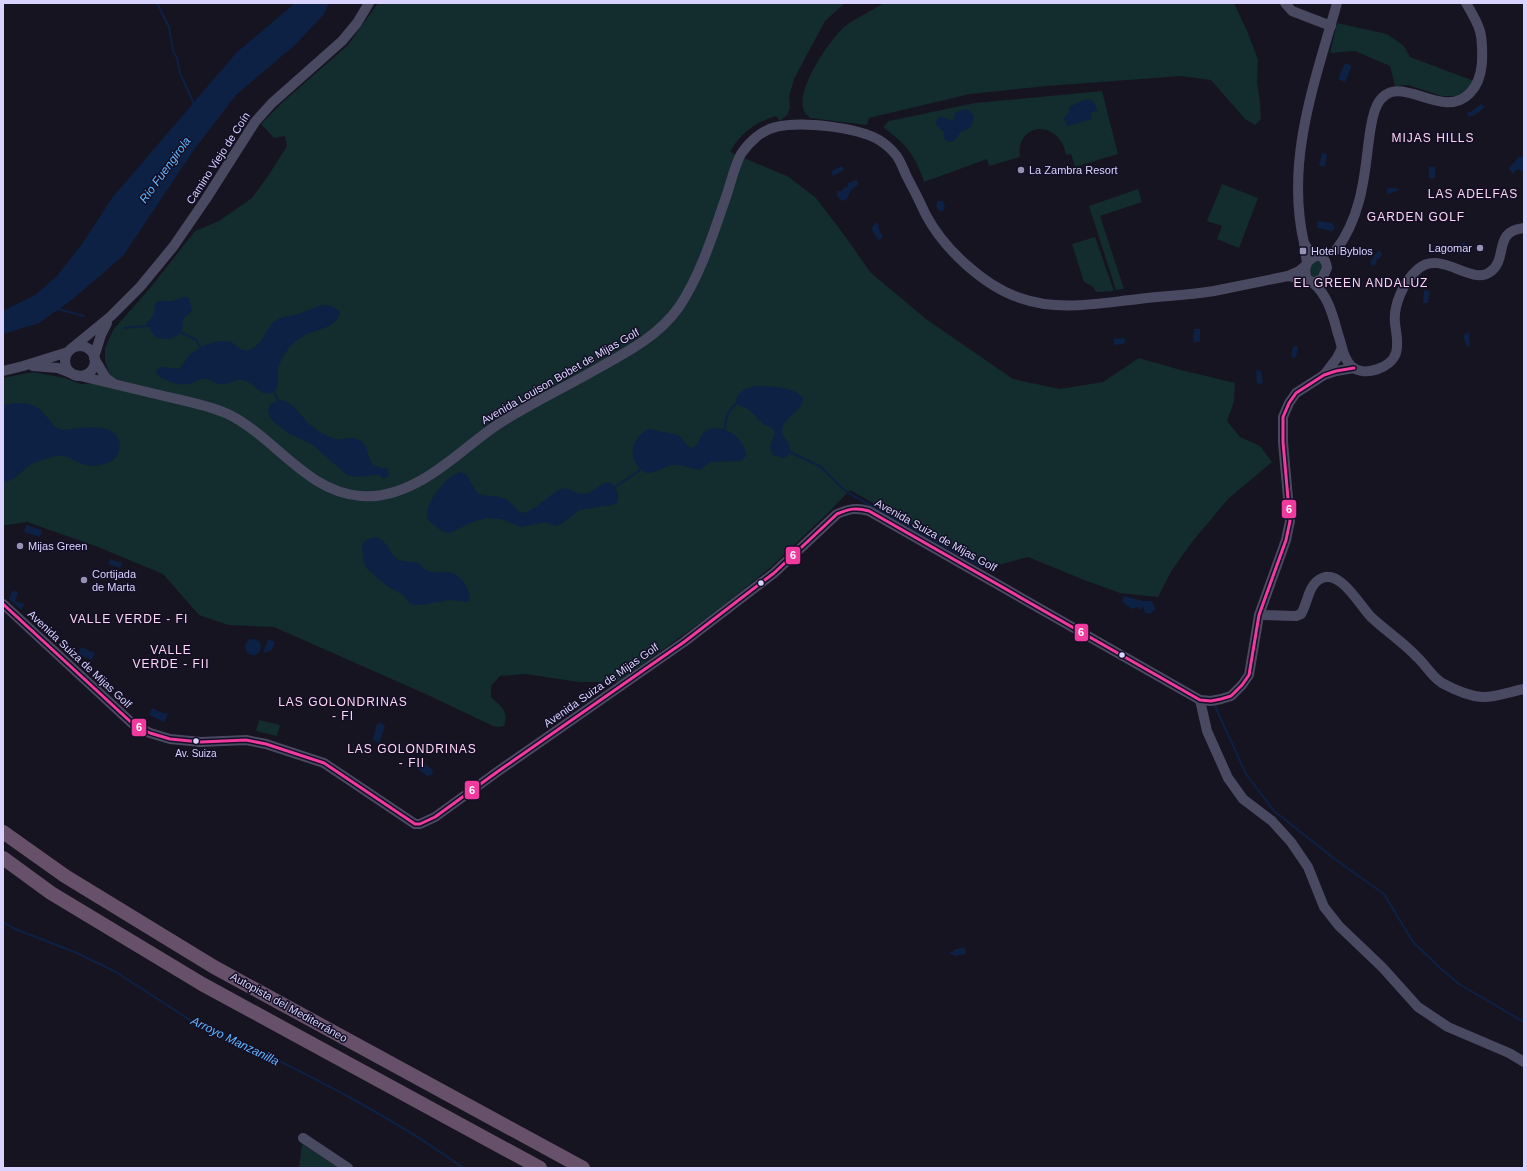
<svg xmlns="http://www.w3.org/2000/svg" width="1527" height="1171" viewBox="0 0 1527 1171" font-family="Helvetica,sans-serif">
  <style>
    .green { fill: #132c2d }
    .water { fill: #0d2144 }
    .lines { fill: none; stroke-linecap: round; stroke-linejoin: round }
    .stream { stroke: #0d2144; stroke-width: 2 }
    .minor { stroke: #4a4962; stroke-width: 10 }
    .highway { stroke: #67516a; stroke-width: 14 }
    .bus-1-casing { stroke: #130f26; stroke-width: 6 }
    .bus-1 { stroke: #f13a9d; stroke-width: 3 }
    .poi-dot { fill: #9591b1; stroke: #130f26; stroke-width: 1.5 }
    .bus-dot { fill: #d9d4ff; stroke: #130f26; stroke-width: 1.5 }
    .labels { text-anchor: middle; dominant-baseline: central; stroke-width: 3; stroke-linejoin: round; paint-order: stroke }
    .bus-label { font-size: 10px; fill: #d9d4ff; stroke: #130f26 }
    .street-label { font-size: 11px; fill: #d9d4ff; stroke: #130f26 }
    .poi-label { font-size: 11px; fill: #d9d4ff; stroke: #130f26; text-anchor: start }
    .neighbourhood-label { font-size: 12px; letter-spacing: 1px; fill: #ffd6f0; stroke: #130f26 }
    .water-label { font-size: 12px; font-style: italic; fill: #62b6ff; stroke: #130f26 }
    .line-badge { stroke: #130f26; stroke-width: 1.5 }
    .badge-label { font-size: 11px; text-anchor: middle; font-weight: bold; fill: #fff }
  </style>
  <rect width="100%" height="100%" fill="#161421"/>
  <!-- green -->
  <g class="green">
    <path d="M378,3H845L825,21L794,79L789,97L790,108L787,115L780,121L776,116C755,122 740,134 730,152L789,177L816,198L845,236L870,272L926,319L1013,379L1060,389L1103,382L1139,358L1177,369L1235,383L1234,402L1227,421L1240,437L1260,446L1272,462L1228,499L1192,542L1172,570L1158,597L1120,593L1084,580L1028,557L987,568L850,490L831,510L770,568L716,611L618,682H579L526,674L500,676L491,686V697C501,707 509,710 504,726L499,727L493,726L430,696L274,627L228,625L199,615L163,574L98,547L27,522L7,525H3V378L33,372L65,378L81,384L95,383L110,376L105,361V348L113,330L151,287L195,231L219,221L252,198L268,176L287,146L285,136L274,138L261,124L285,100L348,45Z"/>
    <path d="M884,3H1234L1248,33L1258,60L1257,82L1260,102L1261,119L1255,125L1245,119L1211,80L1181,76L1047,86L970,94L869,118L867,125L810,118C809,116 805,114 804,111C795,90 829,41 844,27C854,19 873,10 884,3Z"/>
    <polygon points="1337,23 1387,34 1404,46 1410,57 1474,81 1466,92 1456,96 1442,96 1408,85 1395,86 1390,66 1355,51 1330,53"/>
    <path d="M1102,91L1118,154L1075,167L1071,154L1066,155C1065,150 1064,145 1060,140C1044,119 1016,130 1020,157L989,166L987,159L924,182C916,156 905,143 883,127L889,121L975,103Z"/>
    <polygon points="1222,184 1258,198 1239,248 1217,239 1222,226 1207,221"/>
    <polygon points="1138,189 1142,202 1100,216 1124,289 1116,290 1089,206"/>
    <polygon points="1095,237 1114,291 1096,292 1092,286 1084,282 1072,244"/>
    <polygon points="1315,260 1321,262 1322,270 1316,279 1310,277 1308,268"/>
    <polygon points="259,720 280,725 277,736 256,731"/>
    <polygon points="302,1144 339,1168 299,1168"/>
  </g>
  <!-- water -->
  <g class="water">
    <polygon points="295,3 329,3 324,14 296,44 236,95 193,151 123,256 73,299 39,323 3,334 3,311 35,295 56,277 82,244 112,198 237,52"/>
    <polygon points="1345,63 1352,66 1345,82 1338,79"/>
    <polygon points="1087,99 1093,101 1098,111 1091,112 1092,119 1067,126 1064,118 1069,113 1069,107"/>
    <polygon points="1481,104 1485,107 1475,115 1468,117 1467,113 1472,111"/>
    <path d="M966,109L970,111L974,116C973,124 970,130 962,131C956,137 953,147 944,139V132L937,126L936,122L938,118L941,116L953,121L955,113L961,110Z"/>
    <polygon points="1322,153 1327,154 1325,166 1319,166"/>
    <polygon points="1519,157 1524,157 1524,172 1517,169 1513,174 1509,168"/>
    <polygon points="842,166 844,170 833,176 831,171"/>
    <rect x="1429" y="167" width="6" height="11"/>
    <polygon points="856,180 858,182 858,185 851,190 847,199 842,201 837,196 837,191 842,191 844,187 847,188 848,183"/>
    <polygon points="1388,188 1397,188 1400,190 1389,194 1386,192"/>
    <polygon points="938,201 943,201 945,208 942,212 938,210 936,205"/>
    <polygon points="1318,221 1332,223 1335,228 1332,231 1317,228"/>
    <polygon points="877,222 879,225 878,227 883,237 878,240 871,228"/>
    <polygon points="1462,242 1466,244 1462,254 1460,255 1457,252 1459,246 1462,245"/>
    <polygon points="1380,250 1382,255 1380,258 1376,260 1377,262 1375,265 1373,265 1372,266 1370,262 1377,252"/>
    <polygon points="1424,290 1430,291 1428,303 1423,303"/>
    <polygon points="183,297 186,297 189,299 192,311 183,319 182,329 178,335 169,339 156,338 146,324 154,315 155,304 158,301 173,301"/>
    <path d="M324,305C331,306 336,307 340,312C338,327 319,329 307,334C301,337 292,344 288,349C285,353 281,360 279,365C276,374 282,388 271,393C261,397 256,386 248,382C237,376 233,384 223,384C216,385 212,380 206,379C199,377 196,383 189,384C179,386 161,381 156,372L157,369L162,367L179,369C183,365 185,361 188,357C196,348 218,338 230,342C237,344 241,353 249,350C262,345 263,335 271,325C278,316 288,317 298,314C308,311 314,307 324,305Z"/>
    <polygon points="1194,329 1200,329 1200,342 1193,342"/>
    <polygon points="1469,332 1470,348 1466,345 1463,335"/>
    <polygon points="1123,338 1125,339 1125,342 1123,344 1114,345 1114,339"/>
    <polygon points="1293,346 1298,346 1296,357 1294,358 1291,356"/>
    <polygon points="1256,370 1261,371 1263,383 1257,384"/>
    <path d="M757,386C768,386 796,387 803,398C803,411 787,415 783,426C778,438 796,444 788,456L783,458L773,455C764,442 780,437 773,429C771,427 768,426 765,425C759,421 755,414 749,410C745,406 739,407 736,402C737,391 746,388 757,386Z"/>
    <path d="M278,400C294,399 301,419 313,427C318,431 328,437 335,439C343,441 350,435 359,440C371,446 365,458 374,465C378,468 384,467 388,469L389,475L384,479L379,475H375L358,477L347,475L313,445L290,434L276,424L270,417L268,410L271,404Z"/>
    <path d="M16,403C36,403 39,407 51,422C54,426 56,428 61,430C78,429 113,420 119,441C120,446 120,452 117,456C110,465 93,468 83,464C76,462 70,457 63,456C56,455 46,459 39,461C24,465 18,481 3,482V405Z"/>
    <path d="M649,429L678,435C684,438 684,446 692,448C701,445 699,433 708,430C723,423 746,438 746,456L741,461L711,462L700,470C692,469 684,465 676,465C662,464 648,483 637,465C633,459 632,453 633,447C636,438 641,433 649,429Z"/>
    <path d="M460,472L466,474L477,493C486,498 498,494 507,500C513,503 516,512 524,513C529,513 551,495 557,491C569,484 572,494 583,494C593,494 599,484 608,482C616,485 620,495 617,503L612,505L579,510L563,523L556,526L545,522L521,527L501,519L487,518L475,521L449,533L444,532L439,529L429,521C419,509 447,475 460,472Z"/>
    <polygon points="26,525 42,530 40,537 24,532"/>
    <path d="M375,537C390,541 388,554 399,560C405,562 412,561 418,563C422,566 425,571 431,572C437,573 443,571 449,572C460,574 472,590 469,601L467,602L448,600L421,605H414L410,603L403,595L387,586L367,569L364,563L362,549L363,544L366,540Z"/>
    <polygon points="110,559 122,563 120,568 108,564"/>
    <polygon points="12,591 18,592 15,601 24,604 21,610 9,599"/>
    <polygon points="1124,596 1143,601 1150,601 1152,602 1156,609 1150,614 1145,613 1143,606 1141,610 1138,607 1132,609 1122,602"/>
    <circle cx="253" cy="647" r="8"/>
    <polygon points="268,639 275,642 272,650 265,653 263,653"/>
    <polygon points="81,647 95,653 92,660 78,654"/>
    <polygon points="152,708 165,714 166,713 168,714 164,722 149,715"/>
    <polygon points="380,722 385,726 380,741 377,743 373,739 377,724 379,724"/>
    <polygon points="421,761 433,770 432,775 429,775 428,777 416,767 416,763"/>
    <polygon points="965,947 966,954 954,956 953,954 950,954 950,952 953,952 953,950"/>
  </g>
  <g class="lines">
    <!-- stream -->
    <g class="stream">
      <polyline points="157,3 169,27 173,51 177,58 180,73 194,104"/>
      <polyline points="58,309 84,316"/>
      <polyline points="124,328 147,326"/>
      <polyline points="181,332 196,340 201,348"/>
      <polyline points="274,392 278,400"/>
      <path d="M725,430C725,418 727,412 736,404"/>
      <polyline points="790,452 821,467 841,487 850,494 982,567"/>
      <polyline points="615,487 640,470"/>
      <polyline points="1215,706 1246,774 1274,811 1336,860 1384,894 1413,942 1439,967 1459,984 1524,1022"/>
      <path d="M3,922L15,929L77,953L116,972L204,1029L222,1037L245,1044C320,1081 396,1119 463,1168"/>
    </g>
    <!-- minor -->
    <g class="minor">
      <polyline points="1285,3 1292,11 1331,26"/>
      <path d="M1304,243C1285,160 1315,82 1337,3"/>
      <path d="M1336,250C1359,220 1364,183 1368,147C1370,133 1371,117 1377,105C1397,67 1441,123 1470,93C1478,85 1481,74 1482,63C1483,33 1481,28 1466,3"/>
      <path d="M1316,256C1324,255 1326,261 1327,268L1322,279L1313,283L1307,279C1303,269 1306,260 1316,256Z"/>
      <polyline points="1307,263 1304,243 1309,251 1316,256"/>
      <polyline points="1305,266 1299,271 1288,276 1307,279"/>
      <path d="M1313,283C1328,295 1333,316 1338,334C1342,345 1343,359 1352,367C1365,377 1391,368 1396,353C1399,343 1396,333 1395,323C1393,305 1404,281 1418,269C1441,249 1471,286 1490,272C1509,259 1492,231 1524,228"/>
      <circle cx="80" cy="361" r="15"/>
      <polyline points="72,348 111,316 140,287 173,247 206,199 255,122 272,103 342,41 357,23 369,3"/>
      <polyline points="94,357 101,335 107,323"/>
      <polyline points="94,358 106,378 113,383"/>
      <polyline points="33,366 58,368 71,373"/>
      <polyline points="3,371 23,366 68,352"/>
      <path d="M76,375C105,382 134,389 164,396C186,401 208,405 228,414C275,437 306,492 361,496C381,498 401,491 418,482C447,467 470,443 497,425C531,403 568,386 602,366C631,350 660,334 679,307C701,274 713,234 726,197C731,183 734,167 741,154C749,142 762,130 776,127C801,121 857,127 879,140C884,143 892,150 896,155C900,160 903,168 906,175C913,188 920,202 926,215C944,249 984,286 1020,298C1059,312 1100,303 1139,299C1164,296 1189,295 1214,291C1238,286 1263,281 1288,276"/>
      <polyline points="1324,375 1337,358 1342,348"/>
      <path d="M3,604L134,725L150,733L170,739L201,742L246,740L266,744L324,763L415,824H420L435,817L497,772L684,642L774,573L837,514C849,509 856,507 869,511L1200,700L1211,701L1221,699L1231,696L1242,685L1249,675L1259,615L1286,540L1290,521L1283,442V417L1289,403L1296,393L1324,375L1336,371L1354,368"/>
      <path d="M1259,615L1296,616L1301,614C1308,603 1308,584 1322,578C1341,570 1360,606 1371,617C1386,631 1403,642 1417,657C1426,665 1431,676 1442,683C1453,689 1469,696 1482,697C1492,698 1513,691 1524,689"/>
      <polyline points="1200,700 1207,731 1228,778 1243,799 1272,821 1291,842 1308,867 1324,907 1339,926 1382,967 1418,1007 1448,1027 1509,1053 1524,1062"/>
      <polyline points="303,1138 348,1168"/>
    </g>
    <!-- highway -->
    <g class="highway">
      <polyline points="3,832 65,876 214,967 583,1168"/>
      <polyline points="3,858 51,893 202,984 540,1168"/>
    </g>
    <defs>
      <path id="bus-1" d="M3,604L134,725L150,733L170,739L201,742L246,740L266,744L324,763L415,824H420L435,817L497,772L684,642L774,573L837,514C849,509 856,507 869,511L1200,700L1211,701L1221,699L1231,696L1242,685L1249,675L1259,615L1286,540L1290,521L1283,442V417L1289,403L1296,393L1324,375L1336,371L1354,368"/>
    </defs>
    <!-- bus-1 casing -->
    <use href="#bus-1" class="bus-1-casing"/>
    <!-- bus-1 -->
    <use href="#bus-1" class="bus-1"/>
  </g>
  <!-- markers -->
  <g class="poi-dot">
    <circle cx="1021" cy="170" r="4"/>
    <circle cx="1480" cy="248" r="4"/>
    <rect x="1299" y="247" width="8" height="8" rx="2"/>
    <circle cx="20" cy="546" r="4"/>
    <circle cx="84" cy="580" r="4"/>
  </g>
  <g class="bus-dot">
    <circle cx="761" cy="583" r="3.5"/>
    <circle cx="1122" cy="655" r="3.5"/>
    <circle cx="196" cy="741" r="3.5"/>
  </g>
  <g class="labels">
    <!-- bus labels -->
    <g class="bus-label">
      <text x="196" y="753">Av. Suiza</text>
    </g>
    <!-- street labels -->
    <g class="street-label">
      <text transform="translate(218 158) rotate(-57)">Camino Viejo de Coín</text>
      <text transform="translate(560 376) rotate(-30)">Avenida Louison Bobet de Mijas Golf</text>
      <text transform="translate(936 535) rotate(29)">Avenida Suiza de Mijas Golf</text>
      <text transform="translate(80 659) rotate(43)">Avenida Suiza de Mijas Golf</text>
      <text transform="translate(601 685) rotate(-35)">Avenida Suiza de Mijas Golf</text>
      <text transform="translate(289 1007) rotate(29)">Autopista del Mediterráneo</text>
    </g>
    <!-- poi labels -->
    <g class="poi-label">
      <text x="1029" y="170">La Zambra Resort</text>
      <text x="1472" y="248" text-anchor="end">Lagomar</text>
      <text x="1311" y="251">Hotel Byblos</text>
      <text x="28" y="546">Mijas Green</text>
      <text x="92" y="574">Cortijada<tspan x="92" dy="13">de Marta</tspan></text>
    </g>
    <!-- neighbourhood labels -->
    <g class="neighbourhood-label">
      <text x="1433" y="138">MIJAS HILLS</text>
      <text x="1473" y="194">LAS ADELFAS</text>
      <text x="1416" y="217">GARDEN GOLF</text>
      <text x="1361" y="283">EL GREEN ANDALUZ</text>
      <text x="129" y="619">VALLE VERDE - FI</text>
      <text x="171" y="650">VALLE<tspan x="171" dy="14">VERDE - FII</tspan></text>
      <text x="343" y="702">LAS GOLONDRINAS<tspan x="343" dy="14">- FI</tspan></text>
      <text x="412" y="749">LAS GOLONDRINAS<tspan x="412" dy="14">- FII</tspan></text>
    </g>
    <!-- water labels -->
    <g class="water-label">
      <text transform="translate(165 170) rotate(-54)">Rio Fuengirola</text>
      <text transform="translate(235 1041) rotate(26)">Arroyo Manzanilla</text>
    </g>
  </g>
  <g class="line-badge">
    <rect x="1281" y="499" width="16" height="20" rx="4" fill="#f13a9d"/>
    <rect x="785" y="546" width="16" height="19" rx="4" fill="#f13a9d"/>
    <rect x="1074" y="623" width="15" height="19" rx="4" fill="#f13a9d"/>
    <rect x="131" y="718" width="16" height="19" rx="4" fill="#f13a9d"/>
    <rect x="464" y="780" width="16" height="20" rx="4" fill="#f13a9d"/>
  </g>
  <g class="badge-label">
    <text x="1289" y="513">6</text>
    <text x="793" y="559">6</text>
    <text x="1081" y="636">6</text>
    <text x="139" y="731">6</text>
    <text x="472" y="794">6</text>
  </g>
  <!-- border -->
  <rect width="1527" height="1171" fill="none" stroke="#d9d4ff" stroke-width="8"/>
</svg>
